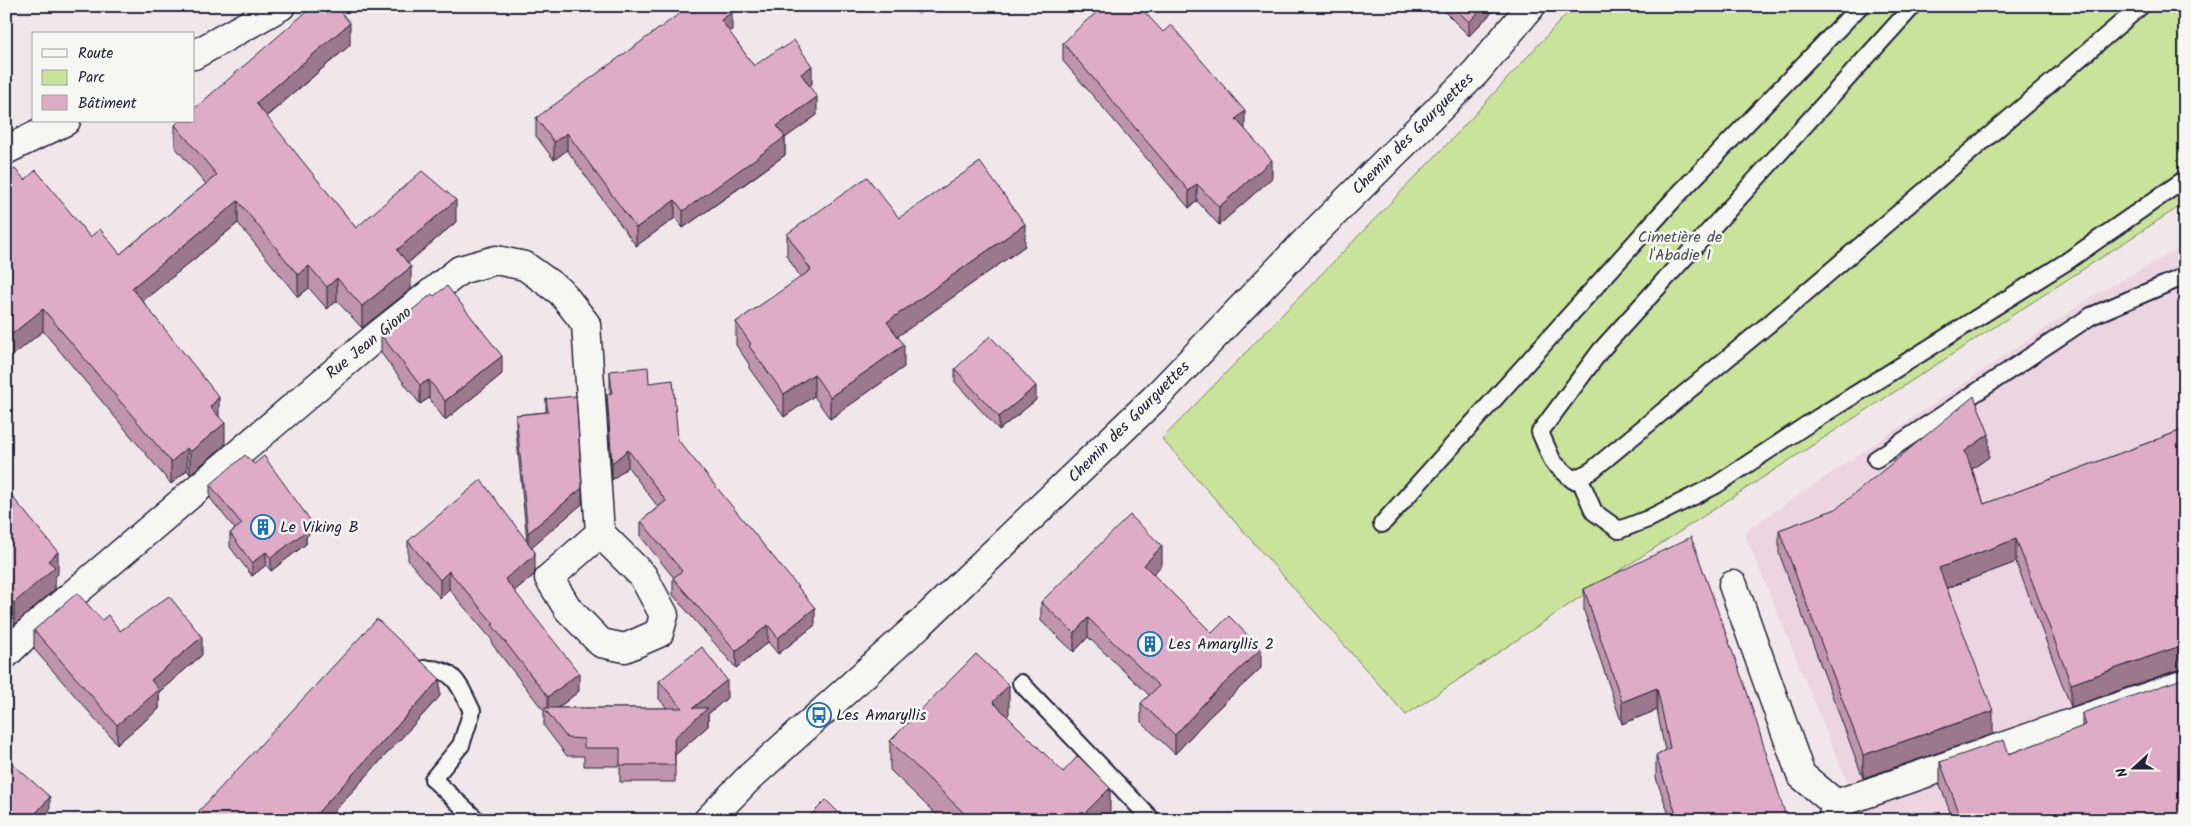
<svg xmlns="http://www.w3.org/2000/svg" width="2191" height="826" viewBox="0 0 2191 826" font-family="Kalam,sans-serif">
  <style>
    .built { fill: #ecd5e0 }
    .green { fill: #cae39a; stroke: #76826a }
    .lines { fill: none; stroke-linecap: round; stroke-linejoin: round }
    .service-casing { stroke: #22223b; stroke-width: 20 }
    .minor-casing { stroke: #22223b; stroke-width: 31 }
    .secondary-casing { stroke: #22223b; stroke-width: 31 }
    .service { stroke: #f6f6f2; stroke-width: 16 }
    .minor { stroke: #f6f6f2; stroke-width: 28 }
    .secondary { stroke: #f6f6f2; stroke-width: 28 }
    .wall { fill: #c094ac; stroke: #22223b }
    .shaded-wall { fill: #9c788c; stroke: #22223b }
    .building { fill: #dfacc8; stroke: #22223b }
    .labels { text-anchor: middle; dominant-baseline: central; stroke-width: 5; stroke-linejoin: round; paint-order: stroke }
    .street-label { font-size: 16px; fill: #22223b; stroke: #f6f6f2 }
    .park-label { font-size: 16px; fill: #4c5253; stroke: #f6f6f2 }
    .poi-label { font-size: 16px; fill: #22223b; stroke: #f6f6f2; text-anchor: start }
  </style>
  <rect width="100%" height="100%" fill="#f1e7ea"/>
  <filter id="ink" filterUnits="userSpaceOnUse"><feTurbulence type="fractalNoise" baseFrequency=".02" numOctaves="2"/><feDisplacementMap in="SourceGraphic" scale="10" xChannelSelector="R" yChannelSelector="G"/><feConvolveMatrix kernelMatrix="1 2 1 2 8 2 1 2 1" color-interpolation-filters="sRGB"/></filter>
  <g filter="url(#ink)">
    <!-- built -->
    <polygon class="built" points="2185,245 2185,820 1863,820 1744,532 2090,298"/>
    <!-- green -->
    <polygon class="green" points="1574,6 2185,6 2185,203 1616,573 1406,715 1162,439 1452,139"/>
    <g class="lines">
      <defs>
        <g id="service">
          <polyline points="1913,6 1601,350 1540,432 1553,462 1573,480 1591,471 1776,318 2141,6"/>
          <polyline points="1876,459 2091,316 2185,276"/>
          <polyline points="1579,477 1594,512 1619,530 1648,519 1716,485 1808,424 2066,262 2185,179"/>
          <polyline points="1382,524 1675,198 1860,6"/>
          <path d="M424,669C455,667 460,687 472,711L461,745L433,779L477,820"/>
          <polyline points="1021,683 1152,820"/>
        </g>
        <g id="minor">
          <polyline points="194,55 281,6"/>
          <polyline points="6,150 66,121"/>
          <polyline points="1733,585 1801,775 1836,804"/>
          <polyline points="6,654 31,630 378,335 460,270 496,260 525,266 561,292 586,324 600,533 643,576 664,615 659,633 625,648 601,643 568,609 549,578 600,533"/>
          <polyline points="1832,820 1836,804 2185,684"/>
        </g>
        <polyline id="secondary" points="708,820 750,777 921,623 1156,397 1304,243 1476,72 1531,6"/>
      </defs>
      <!-- service casing -->
      <use href="#service" class="service-casing"/>
      <!-- minor casing -->
      <use href="#minor" class="minor-casing"/>
      <!-- secondary casing -->
      <use href="#secondary" class="secondary-casing"/>
      <!-- service -->
      <use href="#service" class="service"/>
      <!-- minor -->
      <use href="#minor" class="minor"/>
      <!-- secondary -->
      <use href="#secondary" class="secondary"/>
    </g>
    <!-- wall -->
    <g class="wall">
      <polygon points="904,6 924,6 919,14"/>
      <polygon points="1439,6 1498,6 1469,36"/>
      <polygon points="732,30 729,32 754,66 812,84 809,86 817,115 785,138 785,155 748,182 683,228 675,218 636,246 567,150 554,160 536,136 536,118"/>
      <polygon points="1063,43 1245,129 1272,178 1219,225 1197,201 1189,208 1063,61"/>
      <polygon points="350,45 266,117 356,228 456,222 408,263 411,289 362,328 337,301 327,309 309,288 298,297 238,223 143,301 219,416 225,445 190,474 187,470 171,484 43,331 6,361 6,176 25,180 90,237 120,254 206,184 175,147 175,125"/>
      <polygon points="899,218 1025,246 898,336 904,367 830,419 814,396 784,417 749,368 749,364 736,345 736,322 801,278 787,256 787,234"/>
      <polygon points="381,335 502,374 445,420 429,398 420,404 381,353"/>
      <polygon points="955,369 1036,400 999,430 955,382"/>
      <polygon points="610,371 649,383 678,440 815,625 778,654 768,642 736,668 673,595 673,578 674,578 641,537 641,521 658,507 628,467 612,480 607,411 607,394 610,393"/>
      <polygon points="546,399 582,504 531,547 535,571 534,575 514,591 579,691 558,708 667,708 659,699 659,681 727,698 708,714 708,726 675,755 675,782 620,782 620,766 584,766 584,756 567,756 544,726 544,711 492,644 492,640 449,589 440,598 408,560 408,541 527,541 516,431 516,415 546,412"/>
      <polygon points="2185,429 2185,669 2180,669 2071,707 2016,562 1947,588 1993,734 1863,778 1779,553 1779,530 1989,457 1972,469 1984,504"/>
      <polygon points="210,485 310,533 306,537 306,544 271,571 266,565 252,576 230,547 230,533 235,529 210,498"/>
      <polygon points="6,489 58,574 55,577 55,589 14,625 6,616"/>
      <polygon points="1162,565 1153,574 1212,633 1261,668 1209,717 1175,754 1141,722 1141,703 1149,695 1088,637 1074,652 1041,621 1041,602"/>
      <polygon points="1584,589 1787,820 1671,820 1656,778 1656,756 1665,751 1657,710 1622,724 1584,611"/>
      <polygon points="102,620 120,631 202,655 159,692 159,709 117,744 34,649 34,630"/>
      <polygon points="440,696 326,820 199,820 199,811"/>
      <polygon points="2082,713 2185,820 1953,820 1940,785 1940,762 2009,754 2082,727"/>
      <polygon points="1009,714 1007,716 1063,772 1110,817 1107,820 942,820 890,770 890,741"/>
    </g>
    <!-- shaded-wall -->
    <g class="shaded-wall">
      <polygon points="919,6 924,6 919,14"/>
      <polygon points="1485,6 1498,6 1469,36 1469,22"/>
      <polygon points="732,12 732,30 721,38 721,20"/>
      <polygon points="350,23 350,45 256,125 256,103"/>
      <polygon points="812,66 812,84 801,92 801,74"/>
      <polygon points="817,97 817,115 785,138 785,155 683,228 683,211 777,126"/>
      <polygon points="1245,111 1245,129 1236,119"/>
      <polygon points="567,133 567,150 554,160 554,142"/>
      <polygon points="1272,160 1272,178 1219,225 1219,207"/>
      <polygon points="1197,184 1197,201 1189,208 1189,191"/>
      <polygon points="456,200 456,222 397,272 397,250"/>
      <polygon points="675,200 675,218 636,246 636,228"/>
      <polygon points="238,201 238,223 132,310 132,288"/>
      <polygon points="1025,224 1025,246 887,344 887,322"/>
      <polygon points="309,266 309,288 298,297 298,275"/>
      <polygon points="411,267 411,289 362,328 362,306"/>
      <polygon points="337,278 337,301 327,309 327,287"/>
      <polygon points="43,309 43,331 6,361 6,339"/>
      <polygon points="904,345 904,367 830,419 830,397"/>
      <polygon points="502,356 502,374 445,420 445,401"/>
      <polygon points="814,374 814,396 784,417 784,394"/>
      <polygon points="429,380 429,398 420,404 420,385"/>
      <polygon points="1036,386 1036,400 999,430 999,417"/>
      <polygon points="219,397 219,419 210,407"/>
      <polygon points="225,423 225,445 190,474 190,452"/>
      <polygon points="1989,434 1989,457 1965,474 1965,451"/>
      <polygon points="187,448 187,470 171,484 171,462"/>
      <polygon points="628,450 628,467 612,480 612,463"/>
      <polygon points="582,488 582,504 528,550 528,533"/>
      <polygon points="310,520 310,533 306,537 306,544 271,571 271,558 303,526"/>
      <polygon points="2016,539 2016,562 1939,591 1939,568"/>
      <polygon points="1162,546 1162,565 1144,584 1144,565"/>
      <polygon points="58,552 58,574 55,577 55,589 14,625 14,603 48,561"/>
      <polygon points="266,552 266,565 252,576 252,563"/>
      <polygon points="535,552 535,571 534,575 505,598 505,579"/>
      <polygon points="449,571 449,589 440,598 440,580"/>
      <polygon points="815,608 815,625 778,654 778,638"/>
      <polygon points="1088,618 1088,637 1074,652 1074,633"/>
      <polygon points="768,625 768,642 736,668 736,651"/>
      <polygon points="202,637 202,655 159,692 159,709 117,744 117,725 151,680"/>
      <polygon points="2180,646 2180,669 2071,707 2071,684"/>
      <polygon points="1261,649 1261,668 1209,717 1175,754 1175,735 1209,698"/>
      <polygon points="579,673 579,691 549,715 548,714 548,697"/>
      <polygon points="440,679 440,696 326,820 311,820"/>
      <polygon points="727,680 727,698 708,714 708,726 674,756 674,738 693,708"/>
      <polygon points="1009,685 1009,714 993,731 993,702"/>
      <polygon points="1657,688 1657,710 1622,724 1622,702"/>
      <polygon points="1993,711 1993,734 1863,778 1863,755"/>
      <polygon points="1110,788 1110,817 1107,820 1078,820"/>
      <polygon points="50,797 50,810 42,820 30,820"/>
      <polygon points="2185,812 2185,820 2164,820"/>
    </g>
    <!-- building -->
    <g class="building">
      <polygon points="313,6 336,6 350,23 256,103 356,228 422,171 456,200 397,250 411,267 362,306 337,278 327,287 309,266 298,275 238,201 132,288 219,397 210,407 225,423 190,452 187,448 171,462 43,309 6,339 6,261 12,257 6,250 6,176 15,169 25,180 36,170 90,237 100,229 120,254 217,175 175,125 179,121 194,121 194,109"/>
      <polygon points="690,6 728,6 732,12 721,20 754,66 781,47 782,49 794,40 812,66 801,74 817,97 777,126 785,137 748,164 683,211 675,200 636,228 567,133 554,142 536,118"/>
      <polygon points="1105,6 1139,6 1163,32 1171,25 1245,111 1236,119 1272,160 1219,207 1197,184 1189,191 1063,43 1086,21"/>
      <polygon points="1453,6 1485,6 1469,22"/>
      <polygon points="980,162 1025,224 887,322 904,345 830,397 814,374 784,394 749,346 751,344 736,322 811,270 787,234 867,177 899,218"/>
      <polygon points="447,286 502,356 445,401 429,380 420,385 381,335 432,294 434,296"/>
      <polygon points="990,336 1036,386 999,417 955,369"/>
      <polygon points="648,367 649,383 673,380 678,440 815,608 778,638 768,625 736,651 673,578 682,571 641,521 666,501 628,450 612,463 607,394 612,393 610,371"/>
      <polygon points="576,396 582,488 528,533 516,415 548,412 546,399"/>
      <polygon points="1974,396 1989,434 1965,451 1984,504 2185,429 2185,646 2180,646 2071,684 2016,539 1939,568 1993,711 1863,755 1779,530 1836,509"/>
      <polygon points="245,455 254,464 264,456 310,520 303,526 306,531 271,558 266,552 252,563 230,533 242,524 210,485"/>
      <polygon points="481,480 535,552 534,556 505,579 579,673 548,697 492,625 494,624 449,571 440,580 408,541"/>
      <polygon points="6,489 58,552 48,561 55,567 14,603 6,594"/>
      <polygon points="1130,515 1162,546 1144,565 1212,633 1229,616 1261,649 1209,698 1175,735 1141,703 1159,686 1088,618 1074,633 1041,602"/>
      <polygon points="1691,537 1747,692 1787,820 1678,820 1656,756 1670,748 1657,688 1622,702 1584,589"/>
      <polygon points="77,593 102,620 108,615 120,631 169,596 202,637 151,680 159,690 117,725 34,630"/>
      <polygon points="377,619 440,679 311,820 209,820 199,811"/>
      <polygon points="702,647 727,680 693,708 708,708 674,738 675,765 620,765 620,748 584,748 584,739 567,738 544,708 682,708 659,681"/>
      <polygon points="976,654 1009,685 993,702 1063,772 1078,756 1110,788 1078,820 971,820 890,741"/>
      <polygon points="2185,678 2185,812 2164,820 1962,820 1940,762 2004,740 2009,754 2086,725 2082,713"/>
      <polygon points="6,758 50,797 30,820 6,820"/>
      <polygon points="826,800 846,820 806,820"/>
    </g>
  </g>
  <!-- icons -->
  <defs>
    <symbol id="building-ring" viewBox="-11 -11 22 22"><circle r="9.5" fill="#f6f6f2" stroke="#1f6fb2" stroke-width="1.5"/><path d="M-4-6H4V6H1V3H-1V6H-4ZM-2.5-4.3h1.7v1.8h-1.7ZM.8-4.3h1.7v1.8H.8ZM-2.5-1h1.7V.8h-1.7ZM.8-1h1.7V.8H.8Z" fill="#1f6fb2"/></symbol>
    <symbol id="bus-ring" viewBox="-11 -11 22 22"><circle r="9.5" fill="#f6f6f2" stroke="#1f6fb2" stroke-width="1.5"/><path d="M-5-6H5V4H4V6H2V4H-2V6H-4V4H-5ZM-3.5-4V0h7V-4ZM-3.5 1.2v1.5H-2V1.2ZM2 1.2v1.5H3.5V1.2Z" fill="#1f6fb2"/></symbol>
  </defs>
  <g fill-rule="evenodd">
    <use href="#building-ring" x="249" y="513" width="28" height="28"/>
    <use href="#building-ring" x="1136" y="630" width="28" height="28"/>
    <use href="#bus-ring" x="805" y="701" width="28" height="28"/>
  </g>
  <g class="labels">
    <!-- street labels -->
    <g class="street-label">
      <text transform="translate(1413 134) rotate(-45)">Chemin des Gourguettes</text>
      <text transform="translate(369 343) rotate(-39)">Rue Jean Giono</text>
      <text transform="translate(1129 422) rotate(-45)">Chemin des Gourguettes</text>
    </g>
    <!-- park labels -->
    <g class="park-label">
      <text x="1680" y="237">Cimetière de<tspan x="1680" dy="18">l'Abadie I</tspan></text>
    </g>
    <!-- poi labels -->
    <g class="poi-label">
      <text x="280" y="527">Le Viking B</text>
      <text x="1168" y="644">Les Amaryllis 2</text>
      <text x="836" y="715">Les Amaryllis</text>
    </g>
  </g>
  <!-- margin -->
  <rect width="2191" height="826" fill="none" stroke="#f6f6f2" stroke-width="25"/>
  <rect x="12" y="12" width="2166" height="801" fill="none" stroke="#22223b" stroke-width="2" filter="url(#ink)"/>
  <!-- legend -->
  <rect x="32" y="32" width="162" height="90" fill="#f6f6f2" stroke="#a1a1a9"/>
  <rect x="42" y="49" width="25" height="8" fill="#f6f6f2" stroke="#a1a1a9"/>
  <text x="78" y="58" font-size="15" fill="#22223b">Route</text>
  <rect x="42" y="70" width="25" height="15" fill="#cae39a" stroke="#a1a1a9"/>
  <text x="78" y="82" font-size="15" fill="#22223b">Parc</text>
  <rect x="42" y="95" width="25" height="15" fill="#dfacc8" stroke="#a1a1a9"/>
  <text x="78" y="108" font-size="15" fill="#22223b">Bâtiment</text>
  <!-- north arrow -->
  <g transform="translate(2134 768) rotate(249)" stroke="#f6f6f2" stroke-width="4" paint-order="stroke">
  <path d="M0-4L9 19L0 12L-9 19Z" fill="#22223b"/>
  <text y="-8" font-size="14" font-weight="bold" text-anchor="middle" fill="#22223b">N</text>
  </g>
</svg>
